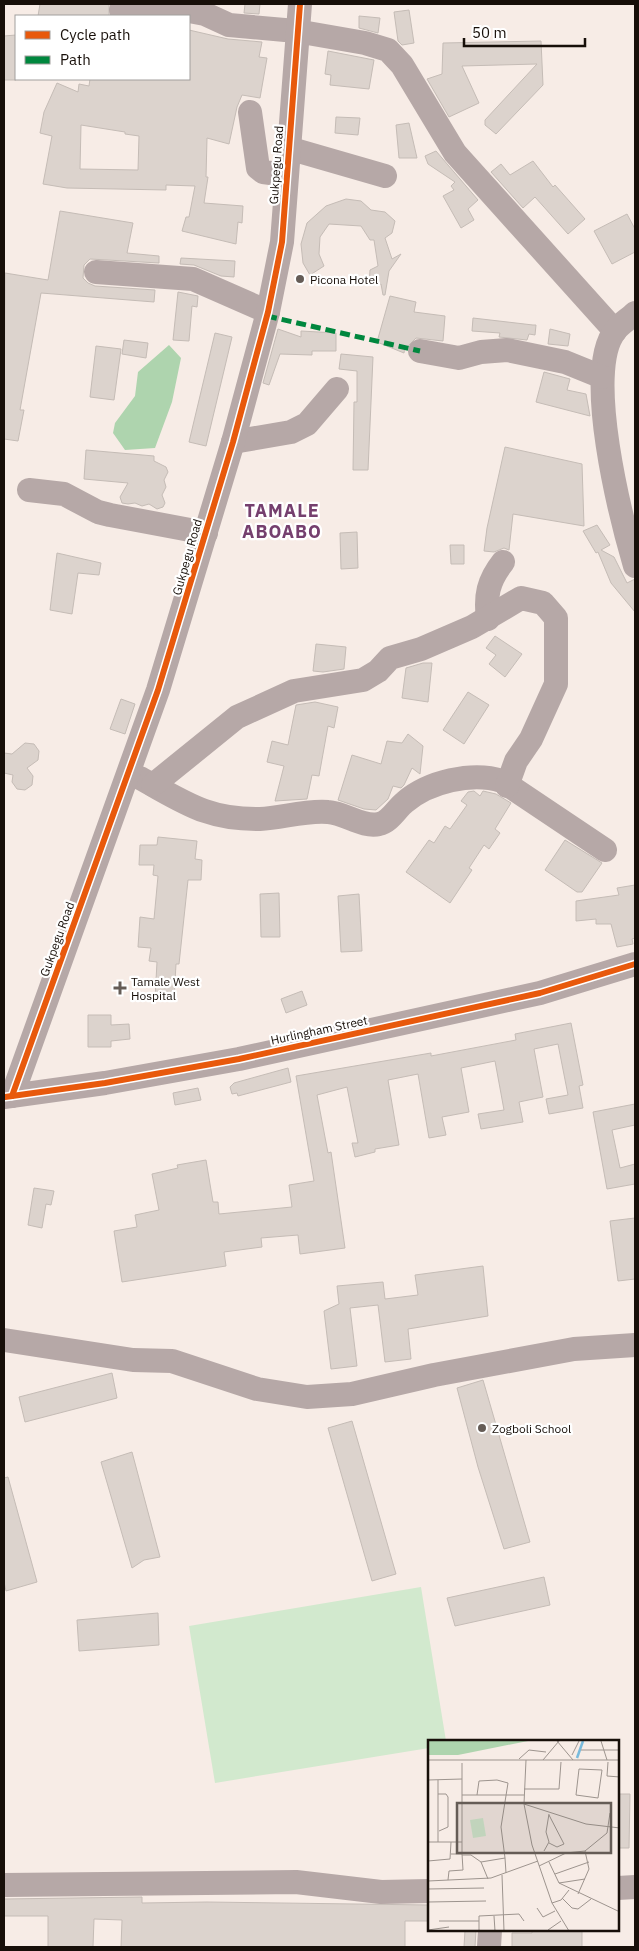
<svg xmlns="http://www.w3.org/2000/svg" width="639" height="1951" viewBox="0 0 639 1951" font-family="'IBM Plex Sans',sans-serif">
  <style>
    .green { fill: #d2e9ce }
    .forest { fill: #aed4ae }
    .building { fill: #dcd3cd; stroke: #c5bcb6; fill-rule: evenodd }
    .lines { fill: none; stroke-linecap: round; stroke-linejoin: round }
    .minor { stroke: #b6a8a7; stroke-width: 24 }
    .quiet { stroke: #00873e; stroke-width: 5; stroke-dasharray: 10 5; stroke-linecap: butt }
    .cycleway-casing { stroke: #fff; stroke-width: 9 }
    .cycleway { stroke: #e8590c; stroke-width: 6 }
    .poi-dot { fill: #655c56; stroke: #fff; stroke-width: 2 }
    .labels { text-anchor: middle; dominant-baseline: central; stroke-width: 4.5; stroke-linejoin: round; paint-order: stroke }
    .street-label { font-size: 12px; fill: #170f09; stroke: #fff }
    .poi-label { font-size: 12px; fill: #170f09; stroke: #fff; text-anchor: start }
    .district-label { font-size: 18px; font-weight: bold; letter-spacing: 1px; fill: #753f6e; stroke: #fff }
    .inset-river { fill: none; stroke: #78badc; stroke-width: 2.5 }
    .inset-road { fill: none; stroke: #9d948e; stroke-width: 1 }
    .view { fill: #655c56; fill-opacity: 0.15; stroke: #655c56; stroke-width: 2.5 }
    .inset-edge { fill: none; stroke: #170f09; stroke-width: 2.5 }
  </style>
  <rect width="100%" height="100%" fill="#f7ece6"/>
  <!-- green -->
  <polygon class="green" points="421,1587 446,1741 429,1741 429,1748 215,1783 189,1626"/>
  <!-- forest -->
  <polygon class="forest" points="169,345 181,358 172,402 155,448 125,450 113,433 115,423 135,396 138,372"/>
  <!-- building -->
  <g class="building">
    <polygon points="40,4 109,4 109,16 38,16"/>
    <polygon points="245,4 260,4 259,14 244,13"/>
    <polygon points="409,10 414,43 402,45 398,41 394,12"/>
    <polygon points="359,16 380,18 378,33 359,28"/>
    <path d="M189,30L228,39L262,42L259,57L267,58L260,98L242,95L237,107L229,144L207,138L206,177H208L204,203L243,206L242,223L238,222L236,244L182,231L186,217H189L195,186L166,185V190L67,188L43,184L52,136L40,133L44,112L57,83L78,92L79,84L89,86L90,79H189ZM81,125L125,132V134L139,136L138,170L80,169Z"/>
    <polygon points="16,35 16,80 4,80 4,36"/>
    <polygon points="541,41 543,85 496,134 485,125 485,120 537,64 462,66 479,103 449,117 427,79 442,74 443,43"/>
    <polygon points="328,51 374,60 369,89 330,85 331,75 325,74"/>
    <polygon points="336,117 360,118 358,135 335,133"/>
    <polygon points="409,123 417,158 399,158 396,125"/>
    <polygon points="436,151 478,200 468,209 474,220 461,228 443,196 454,190 451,186 455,182 428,164 425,156"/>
    <polygon points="533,161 553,187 555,185 585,219 568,234 535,197 523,208 491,172 501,164 510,175"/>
    <polygon points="346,199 361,201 371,210 385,212 395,221 392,233 385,238 392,259 401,254 389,271 385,295 383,295 381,284 369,284 370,270 378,266 374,240 370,240 361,226 329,224 320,237 319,254 324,266 310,275 303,263 301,244 307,223 326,206"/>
    <polygon points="60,211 133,223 127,253 159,256 159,263 90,259 84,265 83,278 88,283 95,286 155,290 154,302 41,293 20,410 24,410 18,441 4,439 5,273 48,280"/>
    <polygon points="627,214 635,229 635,252 612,264 594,231"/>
    <polygon points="181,258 235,261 234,277 221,276 194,265 180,264"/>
    <polygon points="178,292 198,296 197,307 192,306 189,341 173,340"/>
    <polygon points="390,296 416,302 414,312 445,316 443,341 416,338 407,347 405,346 404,353 377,342"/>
    <polygon points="473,318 533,325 536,325 535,335 529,334 527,340 499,337 500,333 472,331"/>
    <polygon points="278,329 301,337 301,331 336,333 336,351 312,351 312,355 280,354 269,385 263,383"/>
    <polygon points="550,329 570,334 568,346 548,344"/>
    <polygon points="215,333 232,337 206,446 189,442"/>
    <polygon points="124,340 148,343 146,358 122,354"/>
    <polygon points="96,346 121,349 114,400 90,397"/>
    <polygon points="341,354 373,357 368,470 353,470 354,402 357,402 357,371 339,369"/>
    <polygon points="544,372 570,379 567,390 586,394 590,416 536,402"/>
    <polygon points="505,447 582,464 584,526 513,514 509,550 504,548 494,552 484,551 487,528"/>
    <polygon points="86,450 154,456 154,461 166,467 168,472 164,480 166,487 162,495 165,503 163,507 157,509 149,504 142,506 135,503 128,504 122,503 120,497 128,483 84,479"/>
    <polygon points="597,525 610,545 601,550 614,557 627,583 635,579 635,612 611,583 598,552 596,553 583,531"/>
    <polygon points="357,532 358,568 341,569 340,533"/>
    <polygon points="450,545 464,545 464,564 451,564"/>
    <polygon points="57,553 101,563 99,575 78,573 72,614 50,610"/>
    <polygon points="495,636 522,654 505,677 489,664 496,655 486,648"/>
    <polygon points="316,644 346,647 344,669 323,672 313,671"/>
    <polygon points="423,663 432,663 428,702 402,698 406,668"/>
    <polygon points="468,692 489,705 464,744 443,730"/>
    <polygon points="121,699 135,704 125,734 110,729"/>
    <polygon points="315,702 338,707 334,728 328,726 319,776 312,775 307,799 275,801 284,766 267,762 272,741 288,745 296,705"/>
    <polygon points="408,734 423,746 420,774 412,768 404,785 401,788 393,786 388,799 376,810 364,809 338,800 352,755 381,764 387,741 402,743"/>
    <polygon points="25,743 34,744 39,751 38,760 27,768 33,776 32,785 25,790 17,789 12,782 13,775 4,773 4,753 12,754"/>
    <polygon points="474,791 480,796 483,791 496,794 511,803 495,829 500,833 489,849 484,845 469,868 472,870 450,903 406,872 429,840 434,843 445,826 450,829 467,805 461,801 468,792"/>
    <polygon points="158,837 197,841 195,859 202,860 201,880 188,880 179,964 176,964 174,1000 155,999 157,962 149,961 151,948 138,947 140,917 154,919 158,876 153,875 154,865 139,865 140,845 157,845"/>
    <polygon points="565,840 602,863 582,892 577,892 545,870"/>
    <polygon points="635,885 635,938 632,939 633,944 617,947 611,924 596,924 596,919 576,921 576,901 619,895 617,888"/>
    <polygon points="279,893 280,937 261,937 260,894"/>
    <polygon points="359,894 362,951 341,952 338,896"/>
    <polygon points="302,991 307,1005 286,1013 281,999"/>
    <polygon points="88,1015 111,1015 111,1025 129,1024 130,1039 111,1041 111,1047 88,1047"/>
    <polygon points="571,1023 583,1085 579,1086 583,1108 549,1114 546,1099 568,1095 558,1044 534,1049 543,1097 519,1102 523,1122 481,1129 478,1114 504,1110 495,1061 461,1068 469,1112 442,1117 446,1135 429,1138 418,1074 388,1080 399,1145 375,1149 375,1152 355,1157 352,1143 358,1143 347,1087 317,1095 328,1153 331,1152 345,1248 300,1254 298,1235 261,1238 262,1247 224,1252 226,1266 122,1282 114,1231 137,1227 135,1215 159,1210 152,1174 178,1168 177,1165 206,1160 213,1202 218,1202 219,1214 292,1207 289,1185 314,1181 296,1076 431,1053 431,1056 516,1040 515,1034"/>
    <polygon points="288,1068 291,1082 238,1096 237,1093 232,1094 230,1087 234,1083"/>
    <polygon points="198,1088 201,1100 175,1105 173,1093"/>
    <polygon points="635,1104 635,1125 612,1130 620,1168 635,1164 635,1184 607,1189 593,1112"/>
    <polygon points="34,1188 54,1191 51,1205 46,1204 42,1228 28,1225"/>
    <polygon points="635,1218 635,1279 618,1281 610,1221"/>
    <polygon points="483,1266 488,1316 408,1329 411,1359 385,1362 378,1305 350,1308 357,1366 331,1369 324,1311 339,1304 337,1286 383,1282 385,1299 418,1295 415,1275"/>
    <polygon points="112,1373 117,1398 25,1422 19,1397"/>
    <polygon points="483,1380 530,1542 504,1549 478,1467 457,1388"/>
    <polygon points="352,1421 396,1574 372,1581 328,1428"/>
    <polygon points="132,1452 160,1557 144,1560 132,1568 101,1462"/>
    <polygon points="8,1477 37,1582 6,1591 4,1582 4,1478"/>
    <polygon points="544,1577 550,1605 455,1626 447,1598"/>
    <polygon points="158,1613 159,1645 79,1651 77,1620"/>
    <polygon points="618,1794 630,1794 629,1848 618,1848"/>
    <polygon points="142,1897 142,1903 207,1902 429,1905 429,1921 405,1921 405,1947 121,1947 122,1920 94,1919 93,1947 48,1947 48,1916 4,1916 4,1899"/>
    <polygon points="465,1930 476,1930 475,1947 464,1947"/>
    <polygon points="532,1930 582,1930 582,1947 512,1947 512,1933 532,1933"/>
  </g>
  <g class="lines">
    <!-- minor -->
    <g class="minor">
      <polyline points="121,10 189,11 205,14 229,25 296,31 365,43 388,50 402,65 455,153 615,331"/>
      <polyline points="250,112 258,168 263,172 286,175"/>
      <polyline points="288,148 385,176"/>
      <polyline points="96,272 193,279 268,312"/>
      <path d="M635,313C629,319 620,324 615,331C583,371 621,518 635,566"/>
      <polyline points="420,351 459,358 481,352 507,350 565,362 602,377"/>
      <polyline points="233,442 291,432 307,424 337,389"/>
      <polyline points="29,490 64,494 98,512 110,515 206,533"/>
      <path d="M488,619C485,596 488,581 503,562"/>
      <path d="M140,778C184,802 207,820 260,819C282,818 305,810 328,812C345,813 363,828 379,824C390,822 397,808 405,802C428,782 472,771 502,781L605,850"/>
      <polyline points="153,785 237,717 294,691 363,680 378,671 390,658 421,649 472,627 521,598 543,603 556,618 556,684 531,739 516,761 507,786"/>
      <polyline points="12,1096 158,690 233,442 268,312 282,242 300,4"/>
      <polyline points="4,1097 105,1083 239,1059 540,993 635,964"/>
      <polyline points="4,1340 133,1360 172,1361 257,1389 307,1397 352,1394 434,1375 574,1349 635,1345"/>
      <polyline points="4,1885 296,1882 381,1892 429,1891"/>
      <polyline points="618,1888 635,1887"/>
      <polyline points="489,1947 490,1930"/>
    </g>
    <!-- quiet -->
    <polyline class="quiet" points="267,316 420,351"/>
    <defs>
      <g id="cycleway">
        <polyline points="12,1096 158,690 233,442 268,312 282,242 300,4"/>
        <polyline points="5,1097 105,1083 239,1059 540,993 635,964"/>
      </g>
    </defs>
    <!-- cycleway casing -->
    <use href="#cycleway" class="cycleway-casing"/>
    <!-- cycleway -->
    <use href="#cycleway" class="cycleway"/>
  </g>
  <!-- markers -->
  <g class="poi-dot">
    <circle cx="300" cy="279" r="5"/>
    <path d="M117.5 980.5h5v5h5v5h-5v5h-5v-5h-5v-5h5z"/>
    <circle cx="482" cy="1428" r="5"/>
  </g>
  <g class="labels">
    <!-- street labels -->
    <g class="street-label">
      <text transform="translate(276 165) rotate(-86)">Gukpegu Road</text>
      <text transform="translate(187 557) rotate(-74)">Gukpegu Road</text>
      <text transform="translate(57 939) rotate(-70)">Gukpegu Road</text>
      <text transform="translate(319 1030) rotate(-12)">Hurlingham Street</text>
    </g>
    <!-- poi labels -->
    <g class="poi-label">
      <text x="310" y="279">Picona Hotel</text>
      <text x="131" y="981">Tamale West<tspan x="131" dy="14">Hospital</tspan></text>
      <text x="492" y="1428">Zogboli School</text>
    </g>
    <!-- district labels -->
    <g class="district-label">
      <text x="282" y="510">TAMALE<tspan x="282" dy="21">ABOABO</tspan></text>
    </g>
  </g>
  <!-- overview -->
  <g transform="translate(428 1740)">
    <rect width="191" height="191" fill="#f7ece6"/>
    <path d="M55,78L58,96L45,98L42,80Z" fill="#d2e9ce"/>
    <path d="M0,1H100L30,15H0Z" fill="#aed4ae"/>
    <path class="inset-river" d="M149,18L155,1"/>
    <path class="inset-road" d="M129,1L145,20M173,1L179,20M153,10H192M144,15L151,1M91,19L101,10L118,12M0,20H192M98,20L96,64L104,105L124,163L141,191M115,20L131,1M180,22L179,36L192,37M151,29L174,30L170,58L148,55ZM0,40L34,39M10,40V102M96,49H131L133,22M10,54H18L20,57V87L11,91M34,55H96M49,55L51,41L69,40L80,43L73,87L77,118M96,64L158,84L192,88M0,102H34M121,103L129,107L136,104L121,75M116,111L121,102L118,92L121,74M157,111L179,93L182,73M23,114H34V23M34,115H43L53,122L60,139M0,121L22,119L23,102M53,122L77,118L78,133M121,122L131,143M111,126L138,113L157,111L161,129L150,154M127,134L161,122M74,135L76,191M157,139L131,143L192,172M20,140L21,131L35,130L34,114M0,141L63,138L110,121M0,146V191M0,149L56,148M134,158L144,168L150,169L163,159M0,162L58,161M124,163L133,160L141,150M109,168L115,177L127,171M66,176L67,191M11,181H51M0,190L21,187M120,190L133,181M51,191V176L91,174L96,181"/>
    <path class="view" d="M29,63H183V113H29Z"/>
    <rect width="191" height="191" class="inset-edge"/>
  </g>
  <!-- border -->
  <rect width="639" height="1951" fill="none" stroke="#170f09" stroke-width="10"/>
  <!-- legend -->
  <rect x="15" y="15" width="175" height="65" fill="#ffffff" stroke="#a29f9d"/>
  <rect x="25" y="31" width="25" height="8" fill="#e8590c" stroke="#a29f9d"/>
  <text x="60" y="40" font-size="15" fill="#170f09">Cycle path</text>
  <rect x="25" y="56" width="25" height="8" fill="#00873e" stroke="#a29f9d"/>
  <text x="60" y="65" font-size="15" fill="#170f09">Path</text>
  <!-- scale -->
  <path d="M464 38v8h121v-8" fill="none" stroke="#170f09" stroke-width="2.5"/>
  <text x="472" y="38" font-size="15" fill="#170f09" stroke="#ffffff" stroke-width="4" paint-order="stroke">50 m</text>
</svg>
